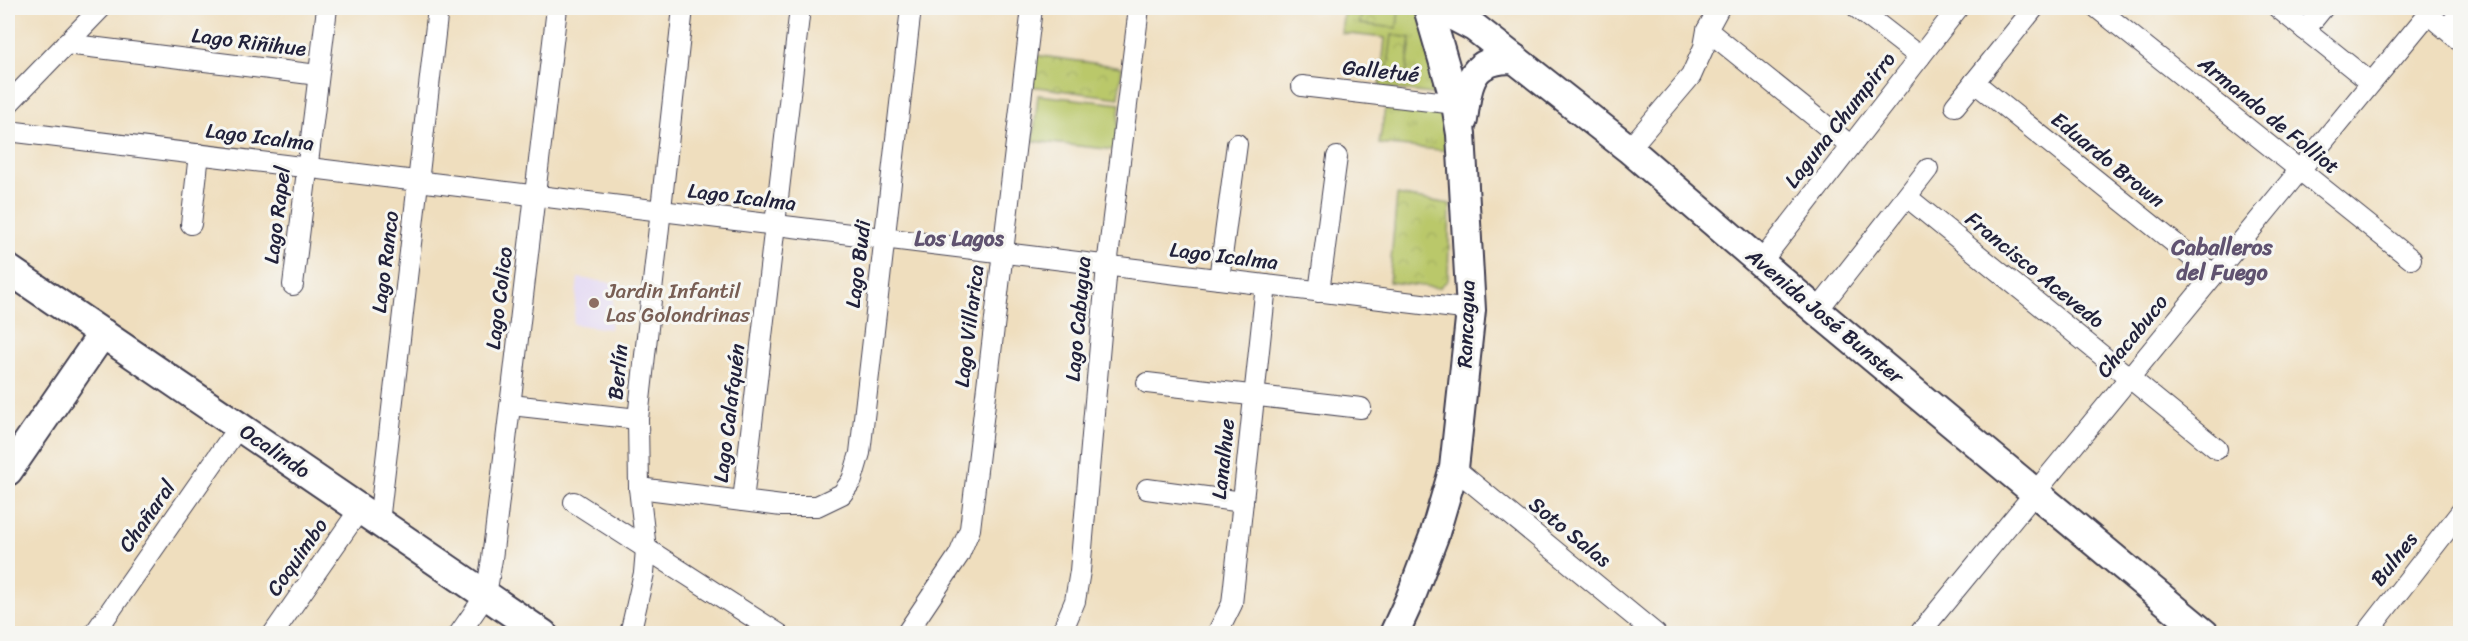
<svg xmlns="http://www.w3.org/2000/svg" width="2468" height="641" viewBox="0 0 2468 641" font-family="Sriracha,sans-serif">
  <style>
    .built { fill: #e1d4f4 }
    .grass { fill: url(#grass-tufts); stroke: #6e7553; stroke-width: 1.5 }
    .park { fill: url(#park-crowns); stroke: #6e7553; stroke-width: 1.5 }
    .pitch { fill: #bac86b; stroke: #6e7553; stroke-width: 1.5 }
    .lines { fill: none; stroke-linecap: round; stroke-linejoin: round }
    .street-casing { stroke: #413e4f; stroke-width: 22 }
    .secondary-casing { stroke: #413e4f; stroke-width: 32 }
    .street { stroke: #fff; stroke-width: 20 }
    .secondary { stroke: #fff; stroke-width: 28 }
    .education-dot { fill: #8d6e63; stroke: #f6f6f2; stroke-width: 2 }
    .labels { text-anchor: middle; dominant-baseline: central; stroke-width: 6; stroke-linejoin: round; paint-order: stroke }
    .street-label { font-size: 21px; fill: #22223b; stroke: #f6f6f2 }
    .education-label { font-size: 21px; fill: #785e54; stroke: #f6f6f2; text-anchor: start }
    .neighbourhood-label { font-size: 22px; font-weight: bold; fill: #605370; stroke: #f6f6f2 }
  </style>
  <defs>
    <pattern id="grass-tufts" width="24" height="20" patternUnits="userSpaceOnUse" patternTransform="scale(1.5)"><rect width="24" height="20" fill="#bac86b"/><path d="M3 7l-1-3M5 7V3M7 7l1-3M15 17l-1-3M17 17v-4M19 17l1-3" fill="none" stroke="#a0ac5e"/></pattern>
    <pattern id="park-crowns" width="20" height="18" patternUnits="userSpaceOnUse" patternTransform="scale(1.5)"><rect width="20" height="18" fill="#bac86b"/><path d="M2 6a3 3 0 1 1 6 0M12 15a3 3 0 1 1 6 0" fill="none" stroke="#a0ac5e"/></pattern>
  </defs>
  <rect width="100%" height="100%" fill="#f6f6f2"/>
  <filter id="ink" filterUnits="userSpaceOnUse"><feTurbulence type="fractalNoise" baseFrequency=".0167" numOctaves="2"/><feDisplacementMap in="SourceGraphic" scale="12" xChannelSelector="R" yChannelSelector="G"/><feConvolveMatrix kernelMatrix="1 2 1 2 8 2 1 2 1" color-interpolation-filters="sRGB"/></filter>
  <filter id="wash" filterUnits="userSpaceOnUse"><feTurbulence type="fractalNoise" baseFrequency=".008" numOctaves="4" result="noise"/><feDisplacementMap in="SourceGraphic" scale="24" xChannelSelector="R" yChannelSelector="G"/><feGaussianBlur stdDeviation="1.35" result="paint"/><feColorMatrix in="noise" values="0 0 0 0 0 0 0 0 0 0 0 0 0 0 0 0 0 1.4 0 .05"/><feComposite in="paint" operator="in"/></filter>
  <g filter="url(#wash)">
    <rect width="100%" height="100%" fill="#efdebe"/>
    <!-- built -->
    <polygon class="built" points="578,278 615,283 610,329 573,324"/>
    <!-- grass -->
    <g class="grass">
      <polygon points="1344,8 1412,8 1424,17 1445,96 1380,87 1385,38 1341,33"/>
      <polygon points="1386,103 1443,110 1450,151 1379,144"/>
    </g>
    <!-- park -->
    <g class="park">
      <polygon points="1362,8 1399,8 1397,28 1360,24"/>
      <polygon points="1392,35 1411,38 1405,84 1386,82"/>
      <polygon points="1034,55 1122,67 1119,98 1030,86"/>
      <polygon points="1397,195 1450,204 1448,280 1439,288 1389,282"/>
    </g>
    <!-- pitch -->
    <polygon class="pitch" points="1038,95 1120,104 1115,150 1033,141"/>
  </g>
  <g filter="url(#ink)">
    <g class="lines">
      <defs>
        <g id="street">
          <polyline points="1857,8 1920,57"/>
          <polyline points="2097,8 2411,259"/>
          <polyline points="2278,8 2370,82"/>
          <polyline points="2447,29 2460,12"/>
          <polyline points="1707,30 1850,145"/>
          <polyline points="2305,30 2323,8"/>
          <polyline points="66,44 318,75"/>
          <polyline points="1974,82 2213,274"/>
          <polyline points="1302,86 1456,104"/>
          <polyline points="8,104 101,8"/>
          <polyline points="1955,106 2034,8"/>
          <polyline points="8,131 1471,310"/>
          <polyline points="1629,149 1691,76 1704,47 1707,30 1719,8"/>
          <polyline points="1907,197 2217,449"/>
          <polyline points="191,224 199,154"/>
          <polyline points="1761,262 1958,8"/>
          <polyline points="1219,279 1237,144"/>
          <polyline points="293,285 327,8"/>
          <polyline points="1319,292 1337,157"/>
          <polyline points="1817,311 1928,169"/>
          <polyline points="1147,383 1361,408"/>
          <polyline points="511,405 638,419"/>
          <polyline points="1454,468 1656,634"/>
          <polyline points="639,488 782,506 817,506 842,494 852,480 860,453 911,8"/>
          <polyline points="1147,489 1243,502"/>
          <polyline points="743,501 800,8"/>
          <polyline points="574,502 779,634"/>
          <polyline points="379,522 438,8"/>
          <polyline points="94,634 239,426"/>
          <polyline points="273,634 360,509"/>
          <polyline points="459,634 486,595 492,559 557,8"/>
          <polyline points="630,634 644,573 646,549 639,488 638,419 683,8"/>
          <polyline points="906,634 959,555 970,529 1032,8"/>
          <polyline points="1061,634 1075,601 1080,571 1107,266 1139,8"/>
          <polyline points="1217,634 1232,604 1266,285"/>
          <polyline points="1919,634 2428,14 2460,41"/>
          <polyline points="2366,634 2460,513"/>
        </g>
        <g id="secondary">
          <polyline points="1438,8 1474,27 1629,149 1817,311 2205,634"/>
          <path d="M1463,120C1468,82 1470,58 1515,59"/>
          <polyline points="8,269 543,634"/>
          <polyline points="8,471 103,333"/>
          <polyline points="1394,634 1410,599 1434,536 1454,468 1471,310 1461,134 1456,104 1428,8"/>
        </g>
      </defs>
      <!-- street casing -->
      <use href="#street" class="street-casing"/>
      <!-- secondary casing -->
      <use href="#secondary" class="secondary-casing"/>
      <!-- street -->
      <use href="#street" class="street"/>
      <!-- secondary -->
      <use href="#secondary" class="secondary"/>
    </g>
  </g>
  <!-- markers -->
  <circle class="education-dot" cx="594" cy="303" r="6"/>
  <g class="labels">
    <!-- street labels -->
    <g class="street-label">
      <text transform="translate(249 42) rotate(7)">Lago Riñihue</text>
      <text transform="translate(1381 71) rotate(6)">Galletué</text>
      <text transform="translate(2269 115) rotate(39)">Armando de Folliot</text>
      <text transform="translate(1840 120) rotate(-52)">Laguna Chumpirro</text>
      <text transform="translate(260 137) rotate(7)">Lago Icalma</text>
      <text transform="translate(2108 160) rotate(39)">Eduardo Brown</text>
      <text transform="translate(742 197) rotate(7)">Lago Icalma</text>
      <text transform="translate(277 215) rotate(-83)">Lago Rapel</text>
      <text transform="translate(1224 256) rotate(7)">Lago Icalma</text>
      <text transform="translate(385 262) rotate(-83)">Lago Ranco</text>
      <text transform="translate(858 264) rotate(-83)">Lago Budi</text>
      <text transform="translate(2035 270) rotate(39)">Francisco Acevedo</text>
      <text transform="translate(499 298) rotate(-83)">Lago Colico</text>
      <text transform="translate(1825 316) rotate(40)">Avenida José Bunster</text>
      <text transform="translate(1078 319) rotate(-85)">Lago Cabugua</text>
      <text transform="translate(1466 324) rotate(-88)">Rancagua</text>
      <text transform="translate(969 326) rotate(-83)">Lago Villarica</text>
      <text transform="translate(2132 336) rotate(-51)">Chacabuco</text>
      <text transform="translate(618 372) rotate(-84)">Berlín</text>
      <text transform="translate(729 413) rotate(-83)">Lago Calafquén</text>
      <text transform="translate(275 451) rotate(34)">Ocalindo</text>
      <text transform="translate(1223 459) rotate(-84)">Lanalhue</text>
      <text transform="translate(147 516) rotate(-55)">Chañaral</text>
      <text transform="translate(1570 532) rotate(39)">Soto Salas</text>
      <text transform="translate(297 557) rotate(-55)">Coquimbo</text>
      <text transform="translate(2394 559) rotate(-52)">Bulnes</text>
    </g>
    <!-- education labels -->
    <g class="education-label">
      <text x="606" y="291">Jardin Infantil<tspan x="606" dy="24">Las Golondrinas</tspan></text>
    </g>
    <!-- neighbourhood labels -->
    <g class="neighbourhood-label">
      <text x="959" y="238">Los Lagos</text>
      <text x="2222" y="247">Caballeros<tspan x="2222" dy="25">del Fuego</tspan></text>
    </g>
  </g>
  <!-- margin -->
  <rect width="2468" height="641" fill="none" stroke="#f6f6f2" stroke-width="30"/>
</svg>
